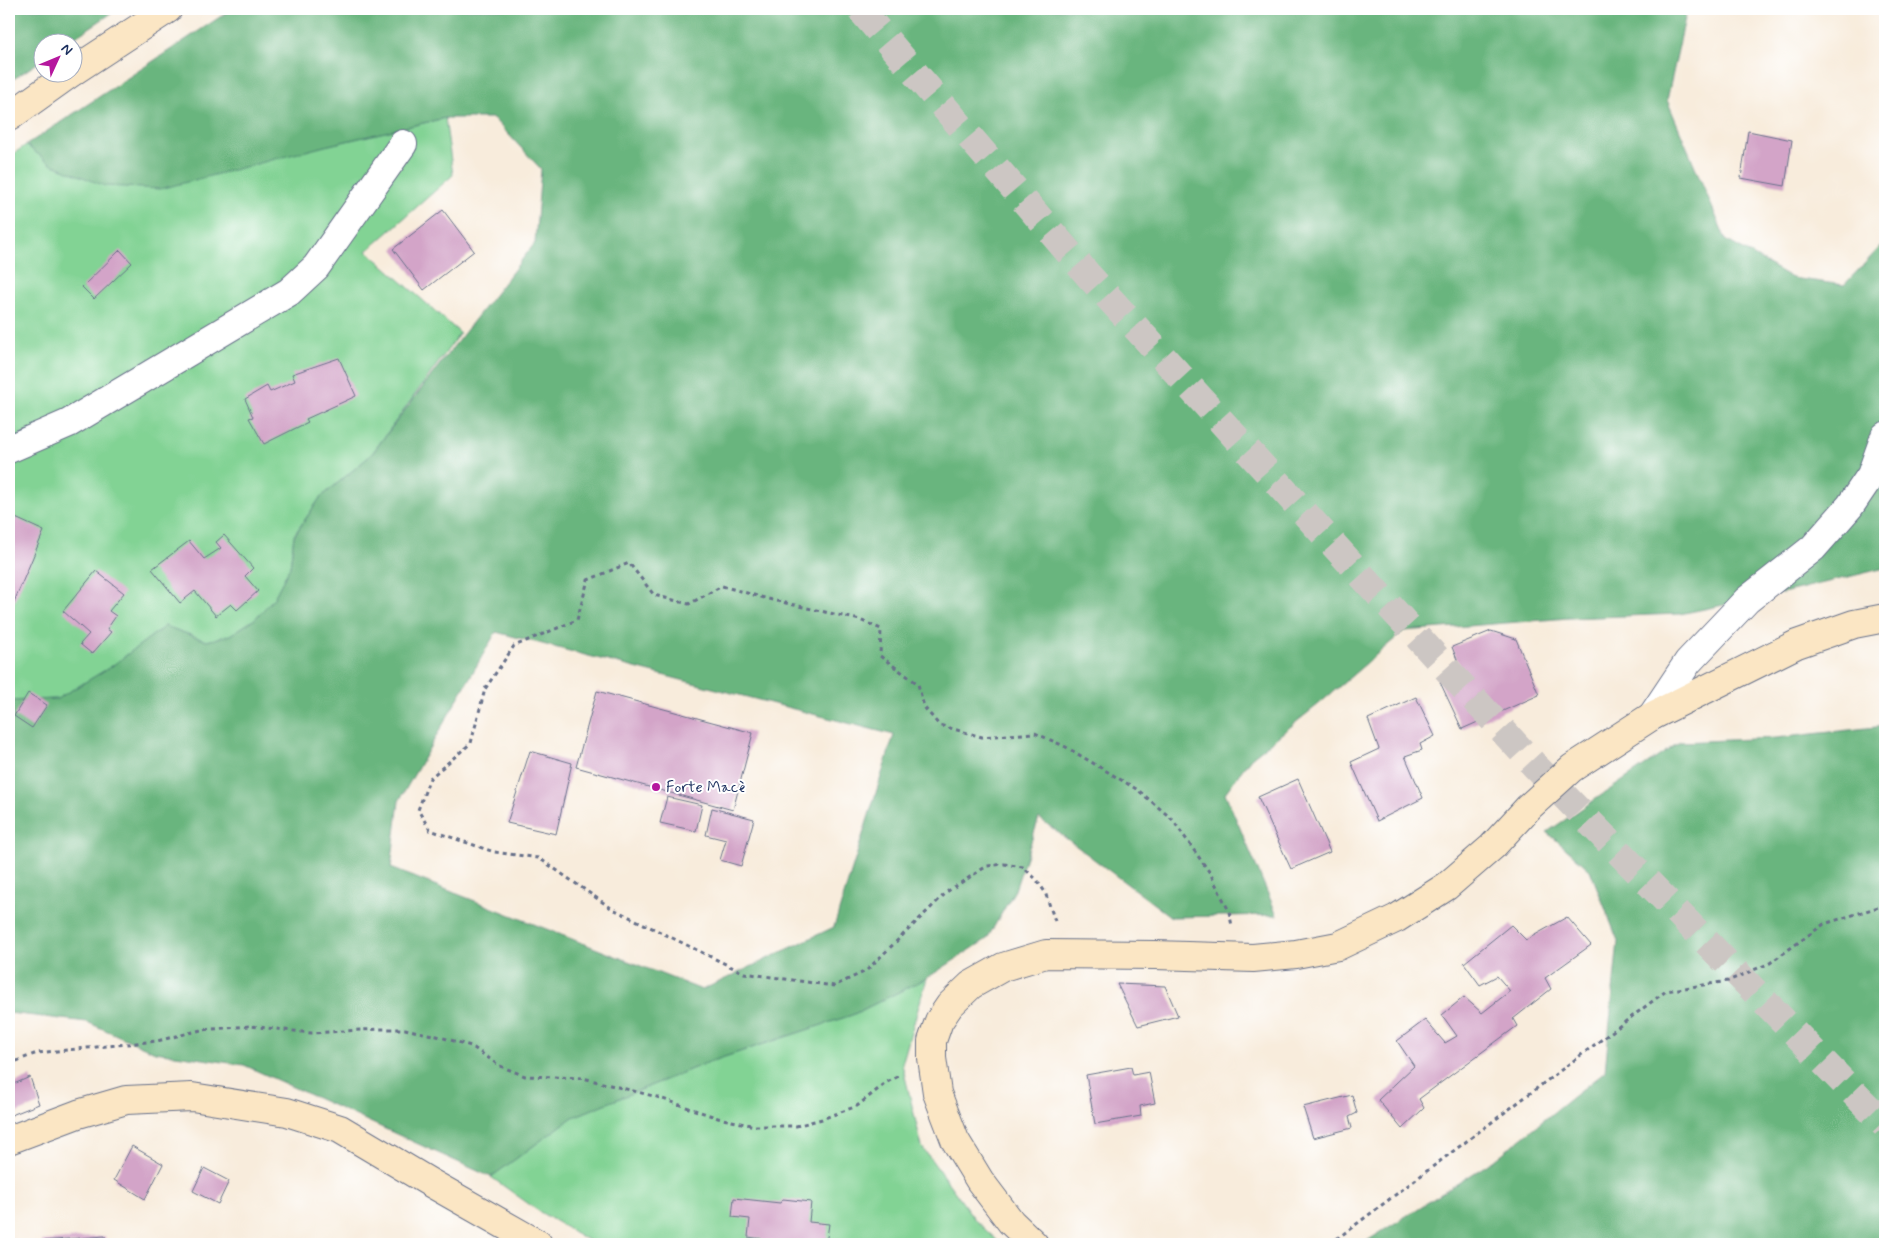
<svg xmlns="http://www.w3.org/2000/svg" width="1894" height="1253" viewBox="0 0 1894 1253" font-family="Mynerve,sans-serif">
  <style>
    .green { fill: #82d394; stroke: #4e8179 }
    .forest { fill: #69b57e; stroke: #42726e; fill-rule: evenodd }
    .building { fill: #d3a4c8 }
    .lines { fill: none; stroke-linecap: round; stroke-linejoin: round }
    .highway-tunnel { stroke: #ccc6c3; stroke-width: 28; stroke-dasharray: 28 14; stroke-linecap: butt }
    .street-casing { stroke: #68718a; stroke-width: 30 }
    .secondary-casing { stroke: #68718a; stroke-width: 30 }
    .path { stroke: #68718a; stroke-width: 3; stroke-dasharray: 4 4; stroke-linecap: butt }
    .street { stroke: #fff; stroke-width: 28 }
    .secondary { stroke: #fbe6c4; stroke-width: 28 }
    .poi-dot { fill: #b5179e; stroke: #fff; stroke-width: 2 }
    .labels { text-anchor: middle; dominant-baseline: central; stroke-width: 4; stroke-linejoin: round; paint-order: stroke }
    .poi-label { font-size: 16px; fill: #1b2f5e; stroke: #fff; text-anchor: start }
  </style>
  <rect width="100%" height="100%" fill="#fff"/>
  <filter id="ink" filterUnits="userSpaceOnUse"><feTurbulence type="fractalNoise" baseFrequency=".02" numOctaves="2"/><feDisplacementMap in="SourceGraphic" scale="10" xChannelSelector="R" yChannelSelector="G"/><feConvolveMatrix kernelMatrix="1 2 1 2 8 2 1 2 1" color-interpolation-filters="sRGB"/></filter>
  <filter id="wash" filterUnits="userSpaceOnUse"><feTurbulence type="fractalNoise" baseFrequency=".0096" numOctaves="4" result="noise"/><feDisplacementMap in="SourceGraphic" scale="20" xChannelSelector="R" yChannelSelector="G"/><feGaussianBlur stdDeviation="1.12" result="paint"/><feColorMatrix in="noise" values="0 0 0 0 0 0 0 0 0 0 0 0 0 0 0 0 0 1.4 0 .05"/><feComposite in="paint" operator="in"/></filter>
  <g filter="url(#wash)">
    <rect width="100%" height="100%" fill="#f8ecdc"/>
    <!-- green -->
    <g class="green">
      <polygon points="445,118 453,175 367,251 460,333 371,455 320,498 294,535 290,567 274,598 255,619 230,635 207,641 165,626 112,666 57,699 9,701 9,157 26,145 51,164 329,145"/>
      <polygon points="927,978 902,1064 922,1147 976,1221 1001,1244 594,1244 540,1212 491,1177 573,1117 709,1062 852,1015"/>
    </g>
    <!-- forest -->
    <g class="forest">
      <polygon points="9,9 118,9 68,42 42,42 42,60 9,82"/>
      <path d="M232,9H1687L1667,100L1726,240L1792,278L1844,285L1885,242V568L1787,592L1680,614L1569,618L1404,631L1319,704L1251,758L1225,793L1277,915L1171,917L1039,818L1015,890L987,939L927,978L852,1015L709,1062L573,1117L491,1177L244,1065L155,1052L87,1022L9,1013V701L57,699L112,666L165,626L207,641L230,635L255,619L274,598L290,567L294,536L320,498L371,455L443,360L535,243L541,169L493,118H445L329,145L160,189L105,186L51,164L26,145ZM496,632L894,735L834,927L702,990L391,868L399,801Z"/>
      <polygon points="1885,726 1885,1244 1362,1244 1493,1161 1605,1071 1618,941 1590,870 1547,832 1680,742 1776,738"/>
    </g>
    <g id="blocks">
      <!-- building -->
      <g class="building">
        <polygon points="1748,131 1792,140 1785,186 1741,178"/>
        <polygon points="443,210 474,251 424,290 393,249"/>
        <polygon points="120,250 132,263 94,299 82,287"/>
        <polygon points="339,358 356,396 306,419 308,422 264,444 249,418 253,417 245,399 267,386 270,392 295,381 292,374"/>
        <polygon points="9,515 44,531 11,609 9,609"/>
        <polygon points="224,535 253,568 245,576 258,591 237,610 231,604 216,616 195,591 180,603 152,569 189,541 204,559 221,548 216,542"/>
        <polygon points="96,571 124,593 109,611 116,616 107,629 111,632 92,654 80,644 89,634 63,611"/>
        <polygon points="1491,631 1516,639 1539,695 1462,729 1440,682 1462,672 1452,647"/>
        <polygon points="597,691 753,733 733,810 576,767"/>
        <polygon points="28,693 47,705 32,728 14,716"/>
        <polygon points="1416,697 1435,736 1420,744 1422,750 1405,756 1423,798 1377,821 1351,762 1379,749 1368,719"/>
        <polygon points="530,751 572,763 556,834 507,823"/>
        <polygon points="1298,779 1330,852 1291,869 1258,797"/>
        <polygon points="667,797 702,805 696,831 660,823"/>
        <polygon points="712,808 754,819 741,866 720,860 726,840 706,835"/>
        <polygon points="1567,917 1591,945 1545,978 1551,989 1513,1019 1517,1026 1419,1099 1424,1108 1402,1129 1378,1100 1414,1066 1397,1041 1425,1020 1445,1043 1457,1036 1442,1015 1464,997 1482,1013 1510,991 1497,976 1480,985 1464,963 1511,925 1526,940"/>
        <polygon points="1117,984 1165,986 1178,1016 1138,1026"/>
        <polygon points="1131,1067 1133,1075 1149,1072 1155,1103 1140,1106 1141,1116 1095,1124 1086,1075"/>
        <polygon points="30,1077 39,1104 9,1116 9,1086"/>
        <polygon points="1352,1095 1357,1113 1349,1117 1352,1128 1313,1138 1303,1107"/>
        <polygon points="132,1146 163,1164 145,1199 114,1180"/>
        <polygon points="204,1168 229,1181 218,1204 193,1191"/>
        <polygon points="734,1198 780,1203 783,1199 811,1202 809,1222 829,1224 826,1244 764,1244 761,1239 748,1237 750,1219 732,1217"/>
        <polygon points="105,1236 106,1244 42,1244 42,1241"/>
      </g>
    </g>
  </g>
  <g filter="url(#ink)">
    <use href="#blocks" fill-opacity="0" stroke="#68718a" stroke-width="1"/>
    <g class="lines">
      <!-- highway-tunnel -->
      <polyline class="highway-tunnel" points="860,9 1088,275 1536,767 1885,1125"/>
      <defs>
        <g id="street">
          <polyline points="9,449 69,423 289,292 316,267 403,144"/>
          <polyline points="1652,716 1688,662 1747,600 1813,548 1850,506 1871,475 1885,436"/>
        </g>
        <g id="secondary">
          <polyline points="72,72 168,9"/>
          <polyline points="9,117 72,72"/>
          <polyline points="9,1140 78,1114 126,1100 192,1097 287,1112 340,1129 429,1182 538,1244"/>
          <polyline points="1034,1244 1011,1222 980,1181 955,1140 937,1093 932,1058 932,1041 939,1021 950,1005 971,985 1003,967 1046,954 1155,955 1253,958 1296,954 1338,946 1397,918 1447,886 1492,847 1529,807 1572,768 1652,716 1797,644 1854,624 1885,618"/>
        </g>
      </defs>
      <!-- street casing -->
      <use href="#street" class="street-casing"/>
      <!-- secondary casing -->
      <use href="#secondary" class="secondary-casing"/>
      <!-- path -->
      <g class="path">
        <polyline points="1055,921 1045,892 1036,879 1023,867 1004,864 987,866 948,891 866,971 834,986 744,973 611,908 539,858 494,852 430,830 418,810 430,778 471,743 485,689 514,646 577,620 588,580 629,563 654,595 689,604 722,586 768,599 860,620 881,629 880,656 918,684 924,707 939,725 982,737 1035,733 1066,747 1138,790 1172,819 1210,873 1229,911 1232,926"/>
        <polyline points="9,1064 37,1053 157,1041 201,1030 250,1026 311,1033 379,1029 405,1029 437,1036 471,1046 500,1066 525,1076 583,1078 657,1097 718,1118 755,1126 796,1126 822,1119 857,1106 887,1082 901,1075"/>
        <polyline points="1330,1244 1666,991 1728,981 1770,963 1824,924 1885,905"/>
      </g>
      <!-- street -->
      <use href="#street" class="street"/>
      <!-- secondary -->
      <use href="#secondary" class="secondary"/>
    </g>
  </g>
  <!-- markers -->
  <circle class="poi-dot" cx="656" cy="787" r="5"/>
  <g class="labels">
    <!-- poi labels -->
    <g class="poi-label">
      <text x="666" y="787">Forte Macè</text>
    </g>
  </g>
  <!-- margin -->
  <rect width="1894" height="1253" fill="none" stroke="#fff" stroke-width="30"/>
  <!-- north arrow -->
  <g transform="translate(58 58) rotate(46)"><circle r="24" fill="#ffffff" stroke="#a4acbf"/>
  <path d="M0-4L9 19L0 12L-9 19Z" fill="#b5179e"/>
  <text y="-8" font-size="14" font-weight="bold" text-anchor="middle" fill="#1b2f5e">N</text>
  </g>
</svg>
